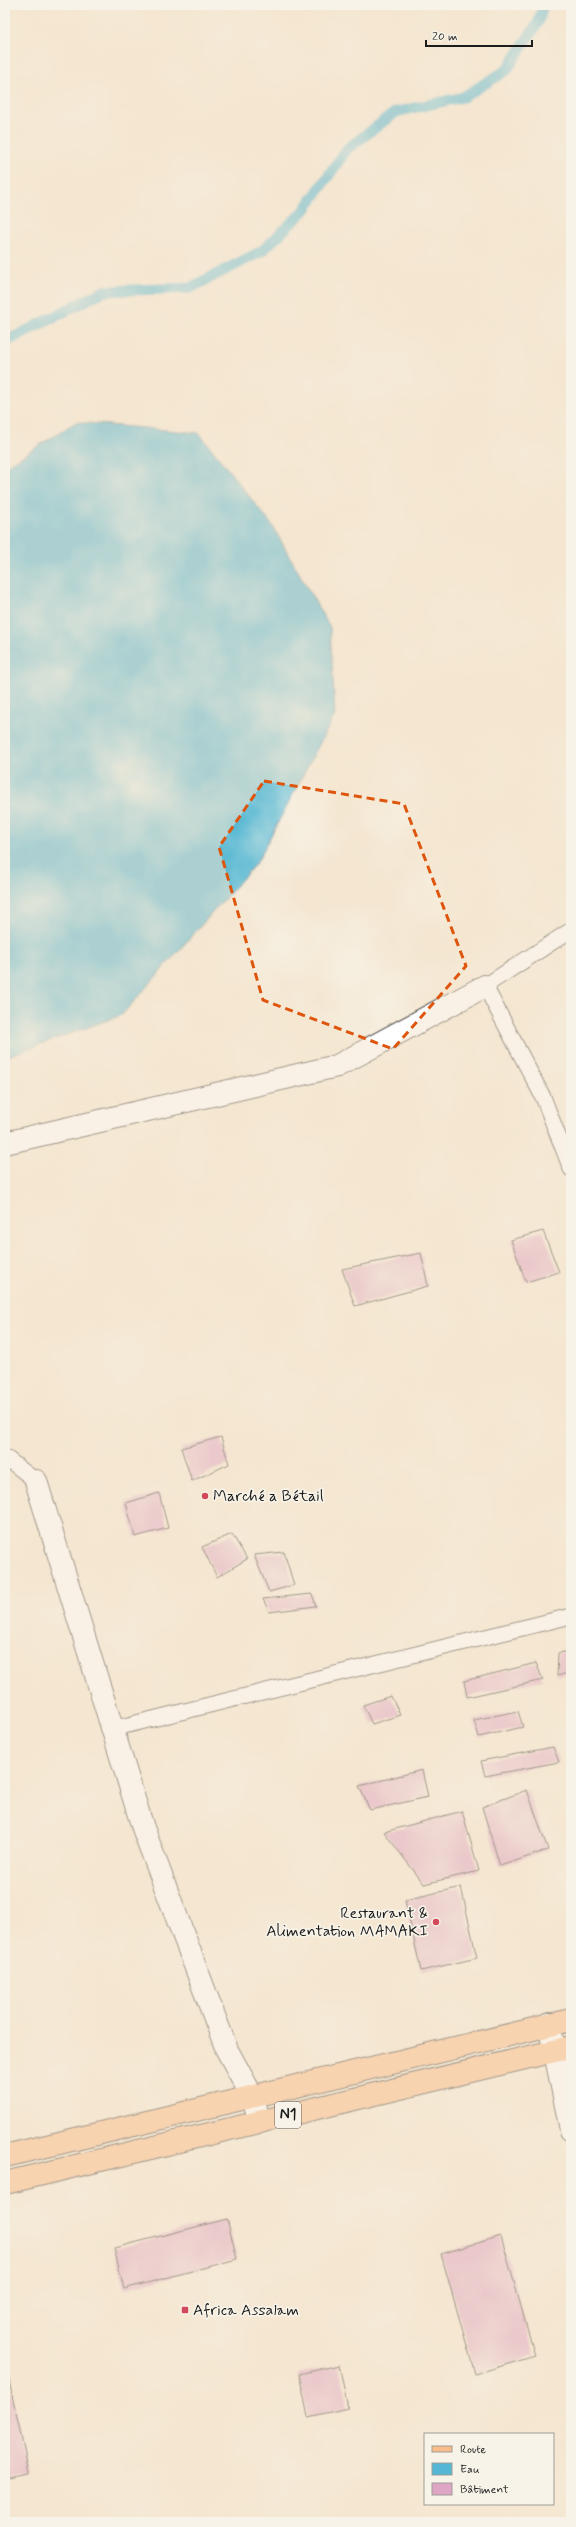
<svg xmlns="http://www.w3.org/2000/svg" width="576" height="2527" viewBox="0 0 576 2527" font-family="Mynerve,sans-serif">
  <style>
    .water { fill: #55b7d3; stroke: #386a78 }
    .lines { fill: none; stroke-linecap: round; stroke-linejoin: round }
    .stream { stroke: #55b7d3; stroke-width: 11 }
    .building { fill: #dfa5c5 }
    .lane-casing { stroke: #3c3a37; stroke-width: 17 }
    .street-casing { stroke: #3c3a37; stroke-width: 24 }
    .primary-casing { stroke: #3c3a37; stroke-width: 24 }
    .lane { stroke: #fff; stroke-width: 15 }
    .street { stroke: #fff; stroke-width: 22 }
    .primary { stroke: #fabc8b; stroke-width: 22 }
    .marked { fill: none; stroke: #de560d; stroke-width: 3; stroke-dasharray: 8 5; stroke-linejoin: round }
    .poi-dot { fill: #d1495b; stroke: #f7f3e8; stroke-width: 1.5 }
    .labels { text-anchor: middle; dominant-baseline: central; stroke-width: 3.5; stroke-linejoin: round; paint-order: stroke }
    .shield { fill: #f7f3e8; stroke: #5e5c59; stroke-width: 1 }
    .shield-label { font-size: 15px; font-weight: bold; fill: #1c1c1c }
    .poi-label { font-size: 16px; fill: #1c1c1c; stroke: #f7f3e8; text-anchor: start }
  </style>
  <rect width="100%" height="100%" fill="#f7f3e8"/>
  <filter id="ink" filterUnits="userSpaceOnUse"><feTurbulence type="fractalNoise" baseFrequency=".025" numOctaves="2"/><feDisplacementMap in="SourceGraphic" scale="8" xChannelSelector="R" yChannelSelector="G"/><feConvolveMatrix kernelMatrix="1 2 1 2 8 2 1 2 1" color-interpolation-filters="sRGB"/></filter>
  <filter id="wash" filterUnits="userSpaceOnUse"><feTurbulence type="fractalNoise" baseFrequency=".012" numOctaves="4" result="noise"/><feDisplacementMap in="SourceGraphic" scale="16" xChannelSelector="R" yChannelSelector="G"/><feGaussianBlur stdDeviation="0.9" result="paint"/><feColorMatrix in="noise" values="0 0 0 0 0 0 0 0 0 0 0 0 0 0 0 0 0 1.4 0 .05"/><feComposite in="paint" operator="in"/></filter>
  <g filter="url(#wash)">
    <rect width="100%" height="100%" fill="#f4e6d0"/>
    <!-- water -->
    <polygon class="water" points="76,422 199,433 272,525 330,628 335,715 257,862 122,1015 5,1057 5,467"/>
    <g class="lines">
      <!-- stream -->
      <polyline class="stream" points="5,342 104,291 190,288 262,251 304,211 347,149 396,112 463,97 507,70 539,21 543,5"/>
    </g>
    <g id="blocks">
      <!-- building -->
      <g class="building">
        <polygon points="543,1231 559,1272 526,1282 511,1240"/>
        <polygon points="421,1253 428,1286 355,1306 342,1269"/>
        <polygon points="221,1437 229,1464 192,1481 181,1448"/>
        <polygon points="159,1493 168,1528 135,1537 126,1503"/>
        <polygon points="232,1534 247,1559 217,1577 202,1547"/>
        <polygon points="284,1552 294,1585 269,1592 254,1555"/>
        <polygon points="312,1594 316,1606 269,1612 263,1599"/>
        <polygon points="571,1651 571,1672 557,1676 558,1653"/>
        <polygon points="536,1663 543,1680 467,1697 464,1681"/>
        <polygon points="391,1696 400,1715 372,1724 363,1705"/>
        <polygon points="518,1711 523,1727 479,1737 474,1720"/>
        <polygon points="553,1747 559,1762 485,1776 481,1761"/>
        <polygon points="422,1770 428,1797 370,1810 359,1786"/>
        <polygon points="527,1790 548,1850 500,1866 482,1807"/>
        <polygon points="462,1811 479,1871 424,1884 384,1832"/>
        <polygon points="461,1887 477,1958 421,1971 405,1900"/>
        <polygon points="227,2219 237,2259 124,2289 114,2248"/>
        <polygon points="501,2236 535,2356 475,2374 441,2254"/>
        <polygon points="339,2365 348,2408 308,2417 299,2374"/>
        <polygon points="8,2376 29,2473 5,2478 5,2377"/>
      </g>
    </g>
  </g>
  <g filter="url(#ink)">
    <use href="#blocks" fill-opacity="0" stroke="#3c3a37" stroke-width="1"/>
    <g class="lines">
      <defs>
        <g id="lane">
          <polyline points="571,930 485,986 543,1097 571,1169"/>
          <polyline points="5,1457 36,1481"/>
          <polyline points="112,1729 571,1616"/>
        </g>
        <g id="street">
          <polyline points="5,1143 337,1066 485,986"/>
          <polyline points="36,1481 143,1828 227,2050 252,2096 260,2122"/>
          <polyline points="549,2024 571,2130"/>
        </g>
        <g id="primary">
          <polyline points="5,2156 571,2020"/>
          <polyline points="5,2183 571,2047"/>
        </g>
      </defs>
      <!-- lane casing -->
      <use href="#lane" class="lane-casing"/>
      <!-- street casing -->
      <use href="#street" class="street-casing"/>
      <!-- primary casing -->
      <use href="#primary" class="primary-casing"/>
      <!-- lane -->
      <use href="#lane" class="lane"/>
      <!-- street -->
      <use href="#street" class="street"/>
      <!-- primary -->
      <use href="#primary" class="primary"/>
    </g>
  </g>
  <!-- marked area -->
  <path d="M0 0H576V2527H0ZM264,781L404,804L466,966L393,1049L263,1000L219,847Z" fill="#f4e6d0" fill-opacity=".55" fill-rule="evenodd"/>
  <path class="marked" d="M264,781L404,804L466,966L393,1049L263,1000L219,847Z"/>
  <!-- markers -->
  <g class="poi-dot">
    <circle cx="205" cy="1496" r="4"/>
    <circle cx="436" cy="1922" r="4"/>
    <rect x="181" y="2306" width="8" height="8" rx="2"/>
  </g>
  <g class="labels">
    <!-- shield labels -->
    <rect class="shield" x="275" y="2102" width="26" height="26" rx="3"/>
    <g class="shield-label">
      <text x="288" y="2115">N1</text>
    </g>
    <!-- poi labels -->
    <g class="poi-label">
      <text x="213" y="1496">Marché a Bétail</text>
      <text x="428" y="1913" text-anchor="end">Restaurant &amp;<tspan x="428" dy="18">Alimentation MAMAKI</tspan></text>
      <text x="193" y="2310">Africa Assalam</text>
    </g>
  </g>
  <!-- margin -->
  <rect width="576" height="2527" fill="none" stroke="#f7f3e8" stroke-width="20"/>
  <!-- legend -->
  <rect x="424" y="2433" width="130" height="72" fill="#f7f3e8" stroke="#9f9d96"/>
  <rect x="432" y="2446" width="20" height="6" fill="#fabc8b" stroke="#9f9d96"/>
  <text x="460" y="2453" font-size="12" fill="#1c1c1c">Route</text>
  <rect x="432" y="2463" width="20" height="12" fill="#55b7d3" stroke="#9f9d96"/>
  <text x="460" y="2473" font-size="12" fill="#1c1c1c">Eau</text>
  <rect x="432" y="2483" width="20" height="12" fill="#dfa5c5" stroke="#9f9d96"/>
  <text x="460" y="2493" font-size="12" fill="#1c1c1c">Bâtiment</text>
  <!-- scale -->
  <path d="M426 40v6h106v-6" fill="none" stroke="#1c1c1c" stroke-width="2"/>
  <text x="432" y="40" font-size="12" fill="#1c1c1c" stroke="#f7f3e8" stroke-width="3" paint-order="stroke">20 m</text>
</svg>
